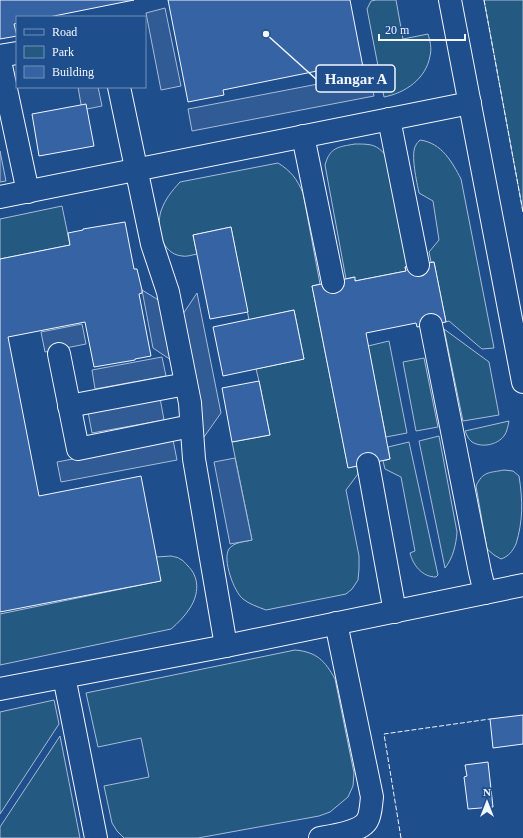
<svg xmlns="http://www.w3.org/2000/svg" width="523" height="838" viewBox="0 0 523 838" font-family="Georgia,serif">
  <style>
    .green { fill: #245a82; stroke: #a8bbd7 }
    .parking { fill: #305b95; stroke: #a8bbd7 }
    .building { fill: #3563a3; stroke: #f2f6ff }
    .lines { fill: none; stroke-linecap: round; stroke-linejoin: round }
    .minor-casing { stroke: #f2f6ff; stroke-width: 24 }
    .minor { stroke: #1f4e8c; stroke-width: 22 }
    .fence { stroke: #f2f6ff; stroke-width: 1; stroke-dasharray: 5 2; stroke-linecap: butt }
    .leader { fill: none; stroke: #f2f6ff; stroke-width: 1.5 }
    .callout-dot { fill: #f2f6ff; stroke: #1f4e8c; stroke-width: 1.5 }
    .callout { fill: #1f4e8c; stroke: #f2f6ff; stroke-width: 1.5 }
    .callout-label { font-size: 15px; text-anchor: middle; font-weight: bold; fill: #f2f6ff }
  </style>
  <rect width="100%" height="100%" fill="#1f4e8c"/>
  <!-- green -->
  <g class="green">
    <path d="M376,0H396L403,39L428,34C430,41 432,48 430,56C426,79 405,93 384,97L367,9L371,1Z"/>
    <polygon points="484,0 523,0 523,212"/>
    <path d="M420,140C442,143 452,162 461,179L494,348L482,349L449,321L446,322L434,262H431L429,252L439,240L433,201L419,193C417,183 410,153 416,145C416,144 419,141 420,140Z"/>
    <path d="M355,144C370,144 377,144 386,156L408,267H405L406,271L355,281L354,277L346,279L325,165C330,147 338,147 355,144Z"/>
    <path d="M278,163C291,171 297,179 303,193L320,284L312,286L348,467L357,466L358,474L346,490L359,556V569L358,580L352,589L346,594L266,610C258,607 249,604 243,599C234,592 222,559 229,549C234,542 244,542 252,540L232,442L270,435L259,381L256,369L304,359L294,310L249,320L231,227L193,235L197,254C192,255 186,257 182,256C161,254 156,227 161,211C165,199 172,191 180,182Z"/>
    <polygon points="62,206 70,245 0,259 0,219"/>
    <polygon points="444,329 489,362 499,415 463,421"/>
    <polygon points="389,341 407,433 386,437 368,346"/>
    <polygon points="424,358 438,427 416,431 403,362"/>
    <path d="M509,421C508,426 507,432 504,436C497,445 482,448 472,442C468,439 467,435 465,431Z"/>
    <path d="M439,436L457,532C456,545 453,558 445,568L419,441Z"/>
    <path d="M409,442L438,575L436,577C422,577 413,565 410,553L415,551L401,477L385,469L383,461L390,459L388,447Z"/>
    <path d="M504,470L513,471L519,476C523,501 523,521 516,544C512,552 509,556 501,559L494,555L487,549L476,486C483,471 489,473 504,470Z"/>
    <path d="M171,556C174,557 178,557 180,559C183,560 185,563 187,565C200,577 199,594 190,608C185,616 178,623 171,629L0,665V614L160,581L156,557Z"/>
    <path d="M295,650C317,652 325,661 335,679L354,773L353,786L348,797L330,812L319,816L198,838H124L117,831L112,823L104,786L149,777L141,738L98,747L86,693Z"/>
    <polygon points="54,700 59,724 0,814 0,712"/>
    <polygon points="60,736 80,838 0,838 0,827"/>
  </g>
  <!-- parking -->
  <g class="parking">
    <polygon points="165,8 181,86 161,90 146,13"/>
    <polygon points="370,74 374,96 192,131 188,109"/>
    <polygon points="78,87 98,87 102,106 82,110"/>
    <polygon points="0,151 6,181 0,182"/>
    <polygon points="142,290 165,304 177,364 153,348"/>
    <polygon points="197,293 221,413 204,437 181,317"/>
    <polygon points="82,324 86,344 45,352 41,332"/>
    <polygon points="162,357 166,376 95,389 92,370"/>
    <polygon points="160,398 164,420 92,433 88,412"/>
    <polygon points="173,440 177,460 61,482 57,462"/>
    <polygon points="235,458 252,540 230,544 214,462"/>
  </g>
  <!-- building -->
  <g class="building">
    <polygon points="0,0 134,0 49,17 17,17 17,23 14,24 17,36 0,39"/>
    <polygon points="168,0 350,0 363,67 328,74 327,69 223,90 224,95 188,102"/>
    <polygon points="86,104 94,146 39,156 32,114"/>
    <polygon points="125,222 134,269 137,269 142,290 142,293 139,294 151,356 135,359 135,360 94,367 85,322 8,337 39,496 141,476 161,581 0,612 0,259 70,245 68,233 83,230 83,229"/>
    <polygon points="231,227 248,312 210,319 193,235"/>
    <polygon points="434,262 446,322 417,327 416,323 366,333 390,459 348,468 312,286 355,277 355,281 406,271 405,267"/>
    <polygon points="294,310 304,359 223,376 213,327"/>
    <polygon points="259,381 270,435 232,442 222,388"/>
    <polygon points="523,715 523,744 493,748 490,719"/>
    <polygon points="488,762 493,807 468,809 464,777 467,776 465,765"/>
  </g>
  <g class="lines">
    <defs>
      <g id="minor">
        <polyline points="450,0 523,382"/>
        <polyline points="0,56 17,53"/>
        <polyline points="0,61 28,192"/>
        <polyline points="119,87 152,244 168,292 190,403 194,459 226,646"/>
        <polyline points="389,119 418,265"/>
        <polyline points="303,136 333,282"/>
        <polyline points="0,197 470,103"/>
        <polyline points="431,325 480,572 485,593"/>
        <polyline points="59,354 78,449 191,426"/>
        <polyline points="69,406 186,384"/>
        <polyline points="368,464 395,612"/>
        <polyline points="64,677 71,711 96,838"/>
        <polyline points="0,689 226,646 523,585"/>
        <path d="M320,838C332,836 360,832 367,821C371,815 371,804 372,797L336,623"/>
      </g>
    </defs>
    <!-- minor casing -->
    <use href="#minor" class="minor-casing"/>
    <!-- minor -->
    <use href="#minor" class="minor"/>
    <!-- fence -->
    <g class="fence">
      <polyline points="484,0 523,212"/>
      <polyline points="401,838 384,734 490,719"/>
    </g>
  </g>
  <!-- callouts -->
  <path class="leader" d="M266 34L316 79"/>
  <circle class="callout-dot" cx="266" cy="34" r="4"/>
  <rect class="callout" x="316" y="65" width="79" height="27" rx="4"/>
  <g class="callout-label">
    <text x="356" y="84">Hangar A</text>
  </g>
  <!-- legend -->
  <rect x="16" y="16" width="130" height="72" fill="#1f4e8c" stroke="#7391ba"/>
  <rect x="24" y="29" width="20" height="6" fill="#1f4e8c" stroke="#7391ba"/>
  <text x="52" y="36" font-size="12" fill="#f2f6ff">Road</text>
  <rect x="24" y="46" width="20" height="12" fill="#245a82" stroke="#7391ba"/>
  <text x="52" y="56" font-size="12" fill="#f2f6ff">Park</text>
  <rect x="24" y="66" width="20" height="12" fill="#3563a3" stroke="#7391ba"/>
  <text x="52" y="76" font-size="12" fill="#f2f6ff">Building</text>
  <!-- north arrow -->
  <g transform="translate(487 802)" stroke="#1f4e8c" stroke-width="3" paint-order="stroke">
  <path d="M0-3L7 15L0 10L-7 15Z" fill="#f2f6ff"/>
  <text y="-6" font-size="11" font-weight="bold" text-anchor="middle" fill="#f2f6ff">N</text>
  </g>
  <!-- scale -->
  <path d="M379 34v6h86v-6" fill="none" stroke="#f2f6ff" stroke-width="2"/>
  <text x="385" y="34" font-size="12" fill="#f2f6ff" stroke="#1f4e8c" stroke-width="3" paint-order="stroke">20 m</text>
</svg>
